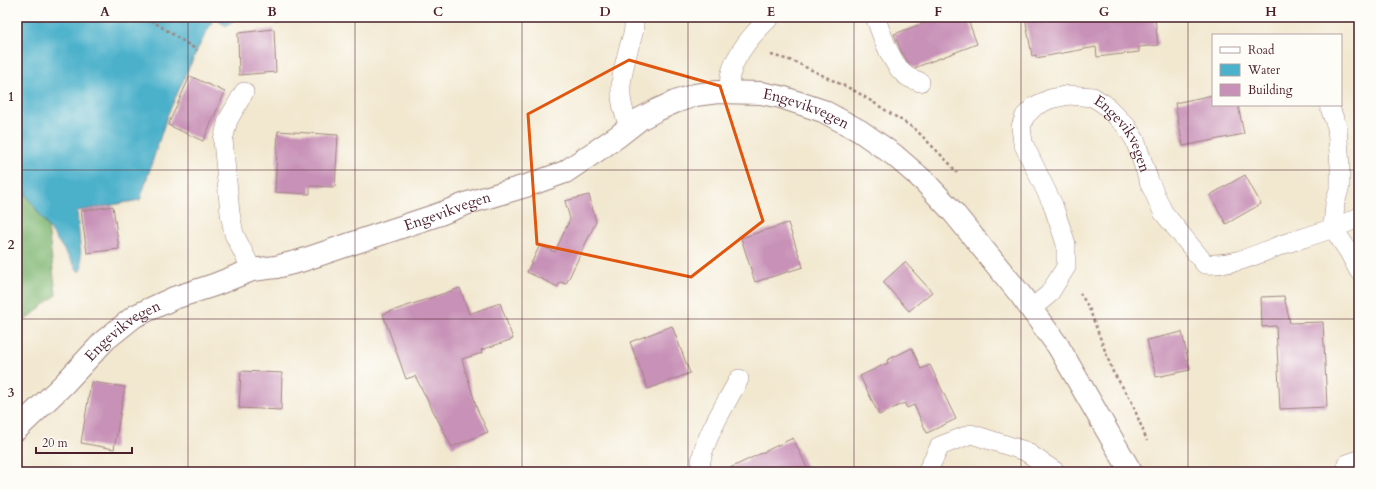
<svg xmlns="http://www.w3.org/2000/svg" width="1376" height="489" viewBox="0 0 1376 489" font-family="Cardo,serif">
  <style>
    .forest { fill: #81b874; stroke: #666c50 }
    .water { fill: #4cb1cb; stroke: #4b687b }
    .building { fill: #c891b7 }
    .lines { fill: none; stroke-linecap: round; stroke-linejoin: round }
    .service-casing { stroke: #9e847e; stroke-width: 20 }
    .minor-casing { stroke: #9e847e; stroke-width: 24 }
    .path { stroke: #9e847e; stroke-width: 2.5; stroke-dasharray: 3 3; stroke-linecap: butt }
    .service { stroke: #fff; stroke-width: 19 }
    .minor { stroke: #fff; stroke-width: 22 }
    .marked { fill: none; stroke: #e0560e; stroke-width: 3; stroke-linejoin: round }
    .grid { fill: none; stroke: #4a1f2b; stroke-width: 1; stroke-opacity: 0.55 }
    .labels { text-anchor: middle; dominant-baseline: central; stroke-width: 4; stroke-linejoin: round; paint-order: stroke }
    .street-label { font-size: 15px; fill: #4a1f2b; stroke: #fdfcf7 }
    .neatline { fill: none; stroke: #4a1f2b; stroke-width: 1.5 }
    .grid-label { font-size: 13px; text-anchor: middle; font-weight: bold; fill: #4a1f2b }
  </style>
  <rect width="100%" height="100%" fill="#fdfcf7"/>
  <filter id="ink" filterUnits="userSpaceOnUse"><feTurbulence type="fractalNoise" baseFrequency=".025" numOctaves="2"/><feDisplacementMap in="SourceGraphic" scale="8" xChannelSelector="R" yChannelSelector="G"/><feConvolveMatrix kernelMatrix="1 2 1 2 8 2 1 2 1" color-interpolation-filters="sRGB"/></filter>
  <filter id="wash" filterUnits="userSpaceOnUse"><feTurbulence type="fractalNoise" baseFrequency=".012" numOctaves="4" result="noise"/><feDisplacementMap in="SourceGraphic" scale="16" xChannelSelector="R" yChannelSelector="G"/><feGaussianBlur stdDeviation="0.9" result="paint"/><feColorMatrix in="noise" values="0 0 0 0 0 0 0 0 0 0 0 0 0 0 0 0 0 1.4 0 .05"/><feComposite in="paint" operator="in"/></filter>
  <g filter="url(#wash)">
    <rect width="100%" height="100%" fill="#f2e8d0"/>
    <!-- forest -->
    <polygon class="forest" points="17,184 23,190 48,227 56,295 17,327"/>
    <!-- water -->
    <g class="water">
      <polygon points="17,17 238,17 226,26 214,18 197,50 167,116 140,200 77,211 82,268 79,272 23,190 17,184"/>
      <polygon points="270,17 293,17 293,19 276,24"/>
    </g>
    <g id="blocks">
      <!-- building -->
      <g class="building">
        <polygon points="941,17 967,17 977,44 914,68 910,65 902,53 894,34"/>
        <polygon points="1025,17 1155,17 1158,45 1139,47 1139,52 1097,57 1096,47 1036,58 1036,55 1032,56"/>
        <polygon points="274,29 276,72 239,75 238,33"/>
        <polygon points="190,76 225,92 203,141 168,125"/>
        <polygon points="1213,95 1213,105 1238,105 1244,134 1183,146 1175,103"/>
        <polygon points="278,131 338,135 335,187 310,186 310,194 275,192"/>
        <polygon points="1245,175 1261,204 1226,224 1210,195"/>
        <polygon points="589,195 596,222 566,284 560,282 558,287 527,272 540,245 555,252 570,219 565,201"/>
        <polygon points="113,206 119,249 87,253 81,211"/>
        <polygon points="788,223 803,267 755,282 741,238"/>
        <polygon points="905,262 932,292 909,311 883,282"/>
        <polygon points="460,288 469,314 500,303 513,339 481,350 482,353 462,359 477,409 488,432 452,447 415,376 406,379 383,314"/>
        <polygon points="1284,296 1290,323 1323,322 1327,407 1280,409 1276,326 1262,327 1261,297"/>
        <polygon points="672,326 690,373 648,389 630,342"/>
        <polygon points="1182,332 1190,370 1156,377 1147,340"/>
        <polygon points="912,348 921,369 930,365 956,419 927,433 914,405 907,408 904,403 879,415 860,376 888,363 887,360"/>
        <polygon points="241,371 282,373 281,410 239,408"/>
        <polygon points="91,382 125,387 114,449 81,443"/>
        <polygon points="793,438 809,472 722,472"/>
      </g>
    </g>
  </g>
  <g filter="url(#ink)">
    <use href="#blocks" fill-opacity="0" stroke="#9e847e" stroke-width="1"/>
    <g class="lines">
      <defs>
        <g id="service">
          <path d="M875,17C882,34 892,68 908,77C911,79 916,80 920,82"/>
          <polyline points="244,92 228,120 223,140 230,213 234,234 252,270"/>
          <path d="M729,92C730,87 729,81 730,76C735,53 754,33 770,17"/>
          <polyline points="1329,105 1337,127 1340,166 1340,186 1335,203 1333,228 1349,252 1359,271"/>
          <path d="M630,127C615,97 621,77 629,47C632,37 636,28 633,17"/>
          <path id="s1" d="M1031,309L1049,294L1066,267V244L1053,205L1023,143L1021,127L1025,116L1035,106L1050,99L1069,95L1093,97L1104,104L1126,126L1135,140L1149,181L1163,212L1205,264C1237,266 1256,254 1284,244C1309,236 1336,229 1359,217"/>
          <polyline points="1347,464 1359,460"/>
          <path d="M702,472C694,452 729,399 739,379"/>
          <polyline points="927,472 940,446 971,434 1025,451 1056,472"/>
        </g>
        <g id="minor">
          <path id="s2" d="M17,429L63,385L105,340L135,316L174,298L214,285L252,270L276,267L300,261L440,214L468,203L529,185L565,172L617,137L640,119L657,110L675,102L695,95L718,92L761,93L781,97L823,111L860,131L894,155L924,181L953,212L1020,294L1058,346L1131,472"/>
        </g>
      </defs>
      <!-- service casing -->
      <use href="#service" class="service-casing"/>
      <!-- minor casing -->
      <use href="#minor" class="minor-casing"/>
      <!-- path -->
      <g class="path">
        <polyline points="146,17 197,50"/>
        <polyline points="771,55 793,61 857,92 915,129 950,164 957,173"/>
        <polyline points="1080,293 1089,308 1113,372 1131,400 1147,441"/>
      </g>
      <!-- service -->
      <use href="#service" class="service"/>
      <!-- minor -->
      <use href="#minor" class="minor"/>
    </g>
  </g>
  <!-- marked area -->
  <path class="marked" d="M629,60L720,86L763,221L691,277L537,244L528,114Z"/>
  <!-- grid -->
  <path class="grid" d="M188,17V472M355,17V472M522,17V472M688,17V472M854,17V472M1021,17V472M1188,17V472M17,170H1359M17,319H1359"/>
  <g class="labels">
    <!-- street labels -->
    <g class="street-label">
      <text stroke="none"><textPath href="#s2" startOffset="884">Engevikvegen</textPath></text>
      <text stroke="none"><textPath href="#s1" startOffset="339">Engevikvegen</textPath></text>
      <text stroke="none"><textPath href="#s2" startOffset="494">Engevikvegen</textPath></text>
      <text stroke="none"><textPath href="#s2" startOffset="145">Engevikvegen</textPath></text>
    </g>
  </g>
  <!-- margin -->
  <rect width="1376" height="489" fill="none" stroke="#fdfcf7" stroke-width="44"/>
  <!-- legend -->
  <rect x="1212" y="34" width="130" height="72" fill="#fdfcf7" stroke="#b5a4a5"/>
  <rect x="1220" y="47" width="20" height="6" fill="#ffffff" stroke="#b5a4a5"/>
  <text x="1248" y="54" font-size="12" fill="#4a1f2b">Road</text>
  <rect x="1220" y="64" width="20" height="12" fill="#4cb1cb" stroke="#b5a4a5"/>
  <text x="1248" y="74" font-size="12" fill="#4a1f2b">Water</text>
  <rect x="1220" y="84" width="20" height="12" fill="#c891b7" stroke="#b5a4a5"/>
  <text x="1248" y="94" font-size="12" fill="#4a1f2b">Building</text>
  <!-- scale -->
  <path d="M36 447v6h96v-6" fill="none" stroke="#4a1f2b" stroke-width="2"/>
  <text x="42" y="447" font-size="12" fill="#4a1f2b" stroke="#fdfcf7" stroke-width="3" paint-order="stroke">20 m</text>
  <rect x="22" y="22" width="1332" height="445" class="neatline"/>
  <g class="grid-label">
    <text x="105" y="16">A</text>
    <text x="272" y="16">B</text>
    <text x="438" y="16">C</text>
    <text x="605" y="16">D</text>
    <text x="771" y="16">E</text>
    <text x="938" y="16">F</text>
    <text x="1104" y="16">G</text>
    <text x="1271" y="16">H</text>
    <text x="11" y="101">1</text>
    <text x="11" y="249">2</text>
    <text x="11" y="397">3</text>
  </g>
</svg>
